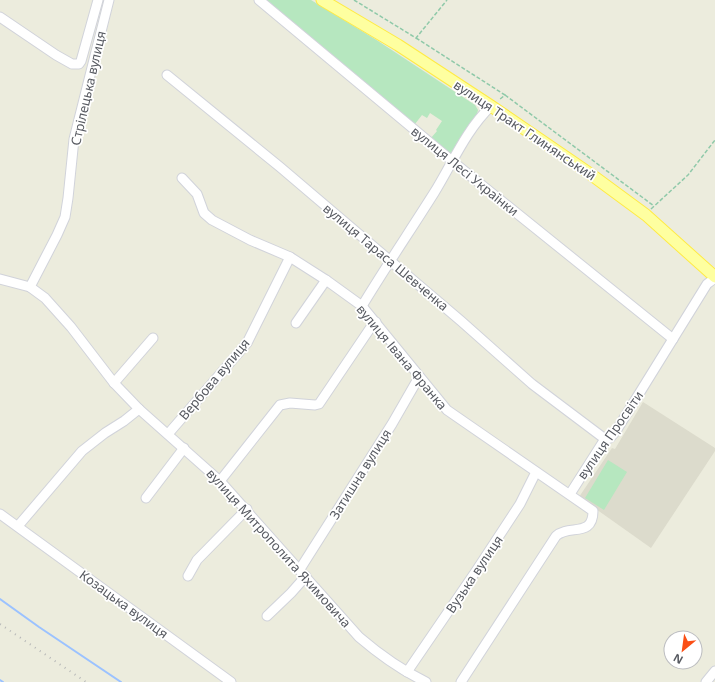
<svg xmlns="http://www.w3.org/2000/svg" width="715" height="682" viewBox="0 0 715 682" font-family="'Noto Sans',sans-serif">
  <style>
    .education { fill: #dcdbcc }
    .green { fill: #b6e7bf }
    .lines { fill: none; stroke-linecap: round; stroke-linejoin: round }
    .stream { stroke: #9bc2ff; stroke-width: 2 }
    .minor-casing { stroke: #d1d3da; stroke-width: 11 }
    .major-casing { stroke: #ffeb44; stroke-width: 13 }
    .path { stroke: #8fc9a9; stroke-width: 1.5; stroke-dasharray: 4 2; stroke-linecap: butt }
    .minor { stroke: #fff; stroke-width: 9 }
    .major { stroke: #feffa0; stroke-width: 11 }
    .rail { stroke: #b6b7b7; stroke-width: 2; stroke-dasharray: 1 5; stroke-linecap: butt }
    .labels { text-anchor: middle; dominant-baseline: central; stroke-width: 3.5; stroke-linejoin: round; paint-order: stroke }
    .street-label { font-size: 13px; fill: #575a61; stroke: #fff }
  </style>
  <rect width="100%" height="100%" fill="#ececdd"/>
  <!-- education -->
  <polygon class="education" points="643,402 715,448 715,451 651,548 579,497 612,448 615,449"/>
  <!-- green -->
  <g class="green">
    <polygon points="265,0 311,0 375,39 475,105 478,110 477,114 453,153 452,154 448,153 431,138 437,131 436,130 442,121 430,113 427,118 422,115 415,124"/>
    <polygon points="608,460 627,472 604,510 585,498"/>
  </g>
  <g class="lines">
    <!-- stream -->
    <g class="stream">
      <polyline points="0,599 39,627 121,682"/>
      <polyline points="0,680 3,682"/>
    </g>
    <defs>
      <g id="minor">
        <polyline points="259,0 452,161 673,339"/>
        <polyline points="0,17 56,55 72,64 79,64 81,61 98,0"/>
        <polyline points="167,75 280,167 461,321 532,384 605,439"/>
        <path d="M182,178L197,194L204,213L212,220L250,240L290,257L326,280L362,306L447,410L593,511C593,538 569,524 556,536L461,682"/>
        <path d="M0,279L30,287L45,298L71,327L114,383L139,409L220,481L359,637C380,655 401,670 426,682"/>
        <polyline points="30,287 57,235 65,217 68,198 74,139 109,0"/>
        <path d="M362,306C385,268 410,231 434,193C452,164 466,130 491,106"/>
        <polyline points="296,323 326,280"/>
        <polyline points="114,383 153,338"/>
        <polyline points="168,434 247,343 290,257"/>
        <polyline points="220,481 280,405 290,403 315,405 319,404 371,327 376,322"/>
        <polyline points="570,494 605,439 610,438 616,431 707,284 715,278"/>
        <polyline points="146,498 184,448"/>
        <polyline points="0,514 231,682"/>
        <polyline points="18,526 82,451 105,433 124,421 139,409"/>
        <polyline points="300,569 392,424 419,377"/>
        <polyline points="188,576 197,560 247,509"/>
        <polyline points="267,616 291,593 306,576"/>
        <polyline points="407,672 476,571 520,504 536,472"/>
        <polyline points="706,682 715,671"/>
      </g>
      <polyline id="major" points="322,0 398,45 491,106 589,173 646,215 715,277"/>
    </defs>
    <!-- minor casing -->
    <use href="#minor" class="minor-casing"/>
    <!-- major casing -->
    <use href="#major" class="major-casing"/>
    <!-- path -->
    <g class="path">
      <polyline points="354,0 416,38 447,0"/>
      <polyline points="416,38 505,95 499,100"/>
      <polyline points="505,95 654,206"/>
      <polyline points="651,209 688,175 715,140"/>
    </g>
    <!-- minor -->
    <use href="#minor" class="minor"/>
    <!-- major -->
    <use href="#major" class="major"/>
    <!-- rail -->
    <polyline class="rail" points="0,624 86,682"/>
  </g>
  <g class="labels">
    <!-- street labels -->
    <g class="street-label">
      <text transform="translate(88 88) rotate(-77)">Стрілецька вулиця</text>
      <text transform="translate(525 130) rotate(34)">вулиця Тракт Глинянський</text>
      <text transform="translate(465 171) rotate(39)">вулиця Лесі Українки</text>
      <text transform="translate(386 257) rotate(40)">вулиця Тараса Шевченка</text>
      <text transform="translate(402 357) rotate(50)">вулиця Івана Франка</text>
      <text transform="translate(214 379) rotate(-50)">Вербова вулиця</text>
      <text transform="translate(610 435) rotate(-55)">вулиця Просвіти</text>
      <text transform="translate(360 474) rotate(-58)">Затишна вулиця</text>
      <text transform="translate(279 548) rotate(48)">вулиця Митрополита Яхимовича</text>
      <text transform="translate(474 574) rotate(-56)">Вузька вулиця</text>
      <text transform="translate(124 604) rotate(36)">Козацька вулиця</text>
    </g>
  </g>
  <!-- north arrow -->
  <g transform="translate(683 650) rotate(209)"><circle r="19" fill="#ffffff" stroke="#bcbdc0"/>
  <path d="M0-3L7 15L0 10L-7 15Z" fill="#fa4f16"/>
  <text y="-6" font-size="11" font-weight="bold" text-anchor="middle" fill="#575a61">N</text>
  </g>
</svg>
